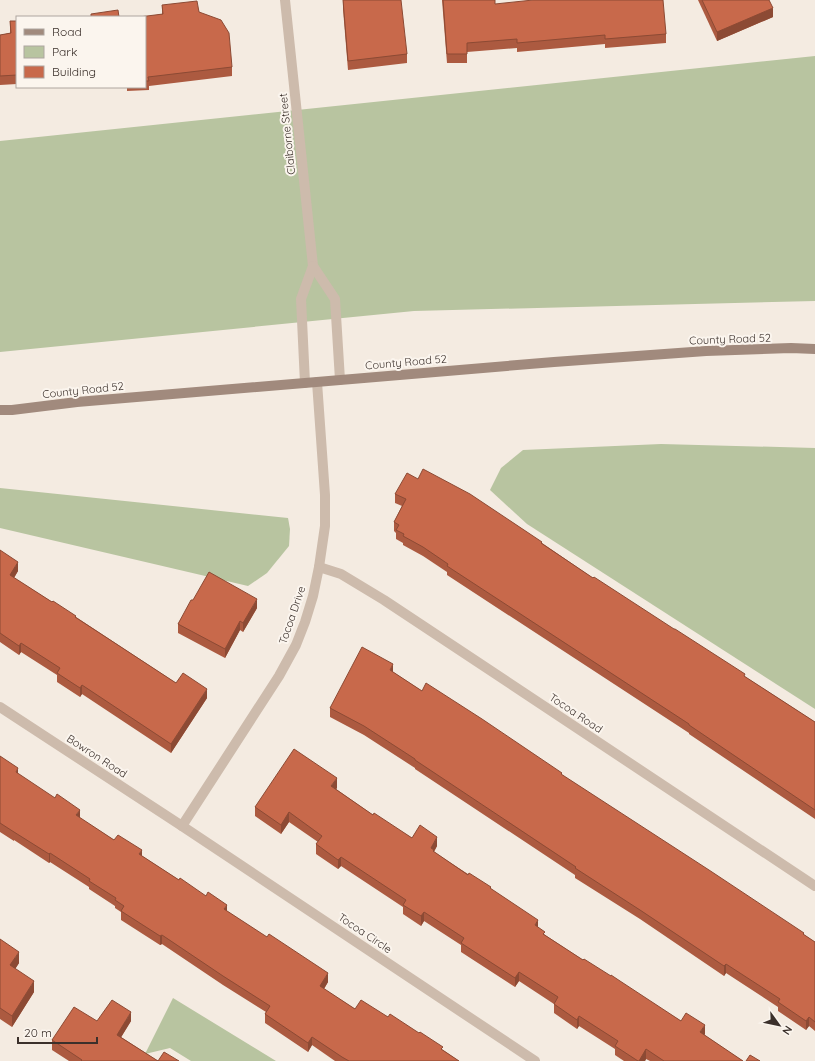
<svg xmlns="http://www.w3.org/2000/svg" width="815" height="1061" viewBox="0 0 815 1061" font-family="Quicksand,sans-serif">
  <style>
    .green { fill: #b8c4a0 }
    .lines { fill: none; stroke-linecap: round; stroke-linejoin: round }
    .minor { stroke: #cdbbac; stroke-width: 10 }
    .secondary { stroke: #a18a7d; stroke-width: 10 }
    .wall { fill: #ac5a40 }
    .shaded-wall { fill: #8c4a34 }
    .building { fill: #c8694b; stroke: #8c4a34 }
    .labels { text-anchor: middle; dominant-baseline: central; stroke-width: 4; stroke-linejoin: round; paint-order: stroke }
    .street-label { font-size: 11px; fill: #3b302b; stroke: #fbf5ee }
  </style>
  <rect width="100%" height="100%" fill="#f4ebe1"/>
  <!-- green -->
  <g class="green">
    <polygon points="815,56 815,301 414,311 0,352 0,141"/>
    <polygon points="661,444 815,448 815,709 527,524 490,490 501,468 523,450"/>
    <polygon points="0,488 288,518 290,529 289,546 267,573 248,586 0,528"/>
    <polygon points="173,998 276,1061 191,1061 170,1048 145,1054"/>
  </g>
  <g class="lines">
    <!-- minor -->
    <g class="minor">
      <polyline points="285,0 313,266 335,299 340,380"/>
      <polyline points="305,383 301,299 313,266"/>
      <polyline points="319,567 341,574 384,600 815,886"/>
      <polyline points="0,707 182,826 535,1061"/>
      <polyline points="182,826 279,676 296,645 305,622 313,596 319,567 325,526 325,495 317,382"/>
    </g>
    <!-- secondary -->
    <polyline class="secondary" points="0,410 12,410 77,402 554,362 706,351 791,348 815,349"/>
  </g>
  <!-- wall -->
  <g class="wall">
    <polygon points="343,0 407,54 407,63 348,70 343,9"/>
    <polygon points="442,0 495,0 495,4 666,34 666,43 605,48 605,44 517,52 517,48 467,52 467,63 447,63"/>
    <polygon points="698,0 769,0 773,17 717,41"/>
    <polygon points="162,5 199,12 232,67 232,76 149,86 149,90 127,91 127,87 145,87 145,17 162,14"/>
    <polygon points="10,21 17,21 17,84 0,85 0,35 10,33"/>
    <polygon points="418,479 542,543 593,578 815,722 815,819 689,734 689,733 447,575 447,572 423,556 403,545 403,543 396,539 396,533 394,531 394,522 402,506 395,503 395,494"/>
    <polygon points="0,550 18,571 14,578 76,617 176,683 207,698 171,753 82,694 80,697 57,682 57,675 21,652 19,655 0,642"/>
    <polygon points="193,600 257,608 243,632 240,630 225,658 178,633 178,624"/>
    <polygon points="393,672 422,691 562,775 815,942 815,1031 809,1026 806,1030 778,1011 778,1007 726,973 724,976 640,919 575,878 575,875 415,769 415,768 364,735 330,717 330,708"/>
    <polygon points="0,756 18,774 80,818 114,840 142,856 227,911 328,982 324,989 355,1009 388,1017 443,1050 459,1061 335,1061 312,1045 308,1052 265,1023 265,1014 266,1012 223,985 162,944 160,945 121,920 121,912 115,908 115,906 89,889 89,887 50,862 49,863 14,840 14,841 0,832"/>
    <polygon points="337,788 336,789 373,815 412,838 437,846 434,852 491,889 538,928 545,935 583,960 681,1021 705,1034 704,1035 743,1061 650,1061 646,1059 645,1061 624,1061 615,1055 615,1049 579,1026 577,1029 554,1013 554,1004 519,981 515,987 461,952 461,945 424,921 421,926 403,914 403,907 341,866 338,869 316,854 316,844 318,842 289,822 281,834 255,816 255,807"/>
    <polygon points="0,939 19,963 15,969 34,992 12,1027 0,1019 0,1020"/>
    <polygon points="97,1021 131,1021 121,1037 158,1061 69,1061 52,1050 52,1040"/>
  </g>
  <!-- shaded-wall -->
  <g class="shaded-wall">
    <polygon points="773,8 773,17 717,41 717,32"/>
    <polygon points="18,562 18,571 10,584 10,575"/>
    <polygon points="257,599 257,608 243,632 243,623"/>
    <polygon points="240,621 240,630 225,658 225,649"/>
    <polygon points="21,643 21,652 19,655 19,646"/>
    <polygon points="393,664 393,673 390,670"/>
    <polygon points="82,685 82,694 80,697 80,688"/>
    <polygon points="207,689 207,698 171,753 171,744"/>
    <polygon points="18,768 18,777 16,772"/>
    <polygon points="337,778 337,788 331,796 331,786"/>
    <polygon points="80,810 80,818 76,815"/>
    <polygon points="289,812 289,822 281,834 281,825"/>
    <polygon points="437,837 437,846 434,851 434,859 431,848"/>
    <polygon points="142,850 142,859 139,854"/>
    <polygon points="50,853 50,862 49,863 49,854"/>
    <polygon points="341,857 341,866 338,869 338,860"/>
    <polygon points="227,905 227,914 224,909"/>
    <polygon points="424,912 424,921 421,926 421,916"/>
    <polygon points="538,920 538,929 535,925"/>
    <polygon points="162,935 162,944 160,945 160,936"/>
    <polygon points="19,952 19,963 10,977 10,965"/>
    <polygon points="726,964 726,973 724,976 724,966"/>
    <polygon points="519,972 519,981 515,987 515,978"/>
    <polygon points="328,973 328,982 320,995 320,986"/>
    <polygon points="34,981 34,992 12,1027 12,1016"/>
    <polygon points="131,1012 131,1021 117,1044 117,1035"/>
    <polygon points="579,1016 579,1026 577,1029 577,1020"/>
    <polygon points="809,1017 809,1026 806,1030 806,1021"/>
    <polygon points="705,1025 705,1034 700,1042 700,1032"/>
    <polygon points="312,1037 312,1045 308,1052 308,1043"/>
    <polygon points="646,1049 646,1059 645,1061 639,1061"/>
  </g>
  <!-- building -->
  <g class="building">
    <polygon points="343,0 401,0 407,54 348,61"/>
    <polygon points="443,0 495,0 495,4 533,0 663,0 666,34 605,39 605,35 517,43 517,39 467,43 467,54 447,54"/>
    <polygon points="702,0 769,0 773,8 717,32"/>
    <polygon points="197,1 199,12 221,20 229,33 232,67 148,77 149,81 145,81 145,17 139,17 163,14 162,5"/>
    <polygon points="118,10 119,17 91,17 91,14"/>
    <polygon points="10,21 17,21 17,75 0,76 0,35 11,33"/>
    <polygon points="423,469 470,494 542,542 541,543 593,578 594,577 674,629 675,629 745,674 744,676 815,722 815,810 689,725 689,724 447,566 448,564 423,547 403,536 404,534 396,530 399,525 394,522 406,499 395,494 407,473 418,479"/>
    <polygon points="0,550 18,562 10,575 52,602 53,601 76,616 75,617 176,683 183,673 207,689 171,744 82,685 80,688 57,673 60,668 21,643 19,646 0,633"/>
    <polygon points="209,572 257,599 243,623 240,621 225,649 178,624 191,600 193,600"/>
    <polygon points="362,647 393,664 390,670 422,691 426,683 482,719 562,773 561,774 709,870 804,933 803,934 815,942 815,1022 809,1017 806,1021 778,1002 780,999 726,964 724,966 640,910 575,868 576,867 415,760 415,759 364,726 330,708"/>
    <polygon points="294,749 337,778 331,786 373,815 374,813 412,838 420,825 437,837 431,848 434,850 433,851 468,875 469,873 491,887 490,888 538,920 535,925 545,932 543,934 583,960 584,959 611,976 611,975 620,981 681,1021 686,1013 705,1025 700,1032 743,1061 664,1061 646,1049 639,1061 638,1061 615,1046 618,1041 579,1016 577,1020 554,1004 558,997 519,972 515,978 461,943 464,938 424,912 421,916 403,905 406,900 341,857 338,860 316,844 322,836 289,812 281,825 255,807"/>
    <polygon points="0,756 18,768 16,772 55,798 57,794 80,810 76,815 114,840 118,835 142,850 139,854 179,880 180,878 206,896 208,892 227,905 224,909 267,937 269,934 328,973 320,986 355,1009 361,1000 388,1017 390,1014 419,1033 420,1032 443,1047 441,1049 459,1061 349,1061 342,1057 312,1037 308,1043 265,1014 270,1006 223,976 162,935 160,936 121,911 124,906 115,900 116,898 89,881 90,879 50,853 49,854 14,832 0,823"/>
    <polygon points="0,939 19,952 10,965 34,981 12,1016 0,1008"/>
    <polygon points="112,1000 131,1012 117,1035 158,1061 81,1061 82,1060 52,1040 74,1007 97,1021"/>
    <polygon points="164,1052 179,1061 158,1061"/>
    <polygon points="750,1055 760,1061 746,1061"/>
  </g>
  <g class="labels">
    <!-- street labels -->
    <g class="street-label">
      <text transform="translate(287 134) rotate(-96)">Claiborne Street</text>
      <text transform="translate(730 339) rotate(-2)">County Road 52</text>
      <text transform="translate(406 362) rotate(-5)">County Road 52</text>
      <text transform="translate(83 390) rotate(-6)">County Road 52</text>
      <text transform="translate(292 615) rotate(-71)">Tocoa Drive</text>
      <text transform="translate(576 713) rotate(34)">Tocoa Road</text>
      <text transform="translate(97 756) rotate(33)">Bowron Road</text>
      <text transform="translate(365 933) rotate(34)">Tocoa Circle</text>
    </g>
  </g>
  <!-- legend -->
  <rect x="16" y="16" width="130" height="72" fill="#fbf5ee" stroke="#aea6a0"/>
  <rect x="24" y="29" width="20" height="6" fill="#a18a7d" stroke="#aea6a0"/>
  <text x="52" y="36" font-size="12" fill="#3b302b">Road</text>
  <rect x="24" y="46" width="20" height="12" fill="#b8c4a0" stroke="#aea6a0"/>
  <text x="52" y="56" font-size="12" fill="#3b302b">Park</text>
  <rect x="24" y="66" width="20" height="12" fill="#c8694b" stroke="#aea6a0"/>
  <text x="52" y="76" font-size="12" fill="#3b302b">Building</text>
  <!-- north arrow -->
  <g transform="translate(779 1025) rotate(123)" stroke="#fbf5ee" stroke-width="3" paint-order="stroke">
  <path d="M0-3L7 15L0 10L-7 15Z" fill="#3b302b"/>
  <text y="-6" font-size="11" font-weight="bold" text-anchor="middle" fill="#3b302b">N</text>
  </g>
  <!-- scale -->
  <path d="M18 1037v6h79v-6" fill="none" stroke="#3b302b" stroke-width="2"/>
  <text x="24" y="1037" font-size="12" fill="#3b302b" stroke="#fbf5ee" stroke-width="3" paint-order="stroke">20 m</text>
</svg>
